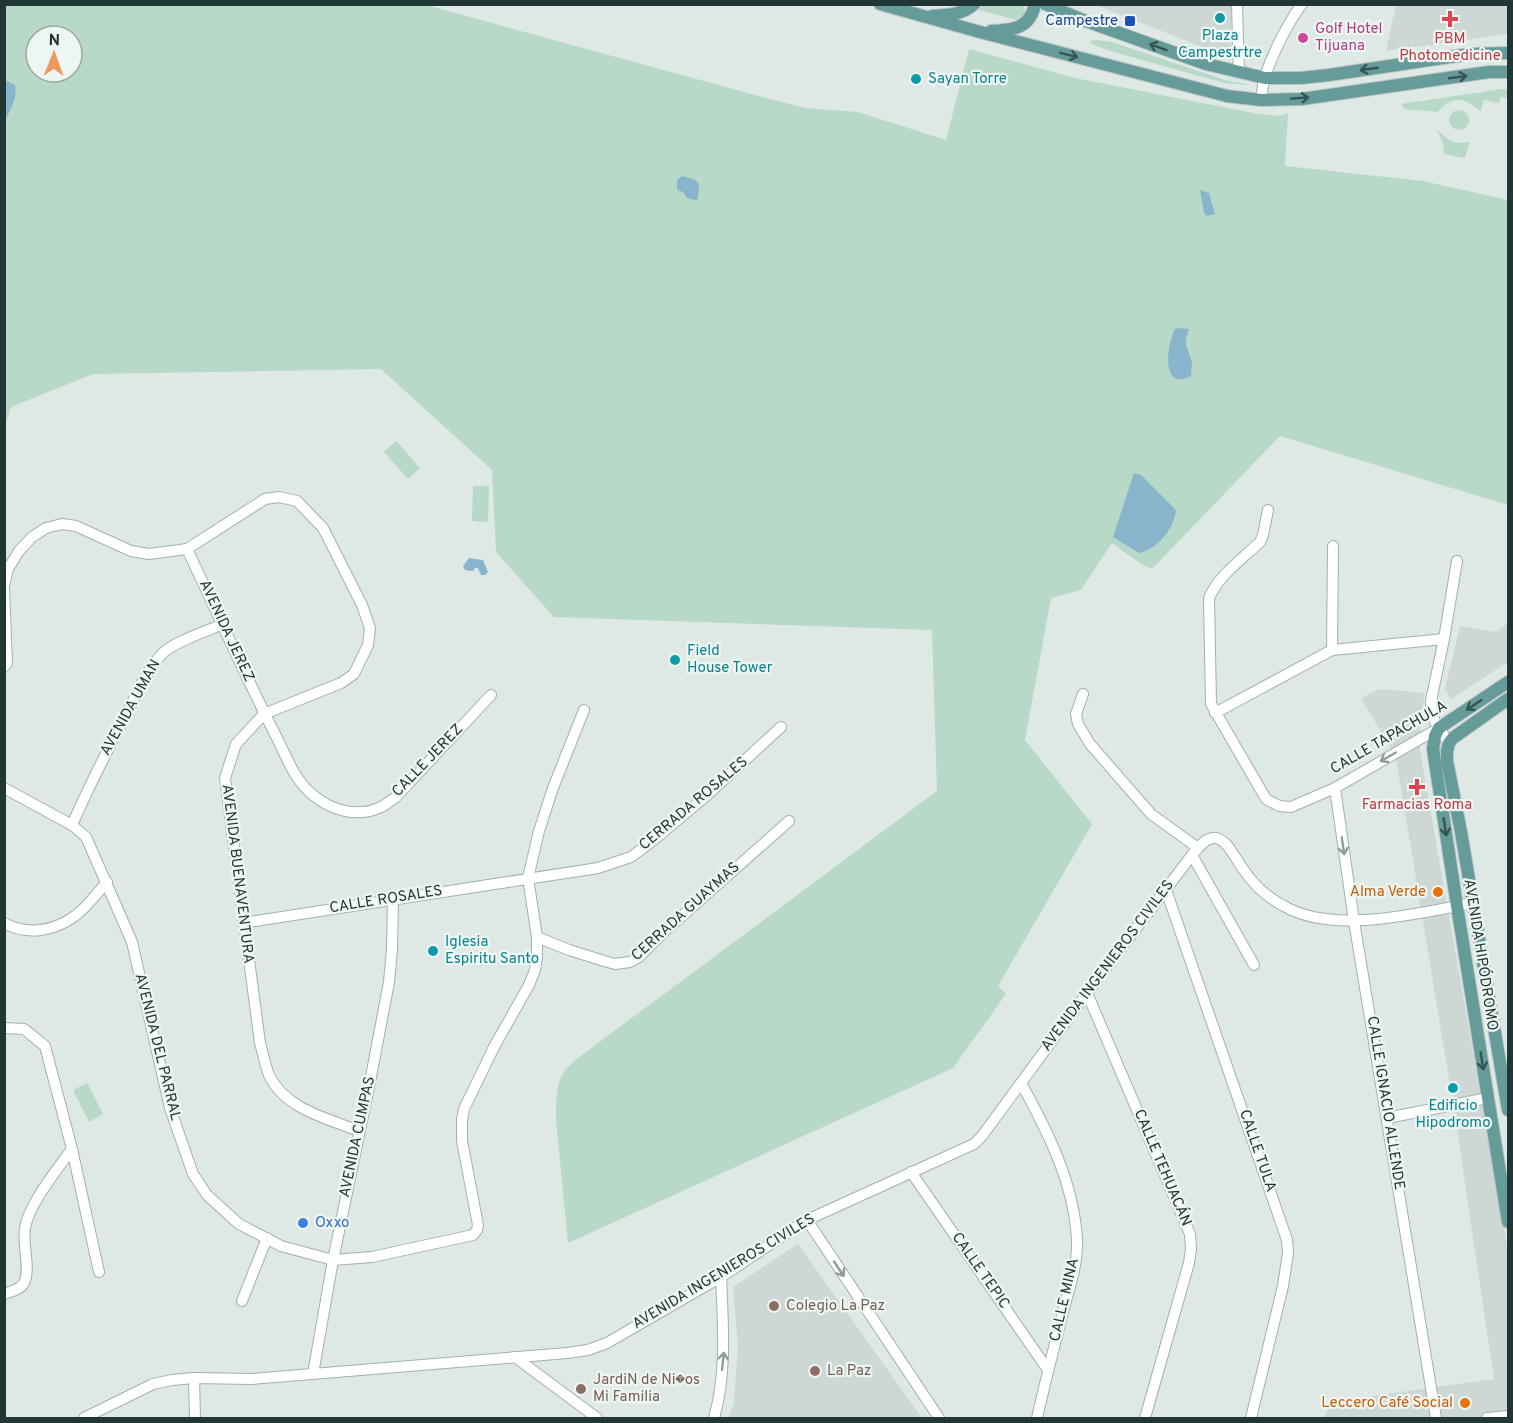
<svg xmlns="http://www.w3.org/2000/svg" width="1513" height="1423" viewBox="0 0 1513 1423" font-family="Overpass,sans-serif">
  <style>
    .built { fill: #cdd8d5 }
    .green { fill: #b8d9c7; fill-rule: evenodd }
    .water { fill: #88b4cc }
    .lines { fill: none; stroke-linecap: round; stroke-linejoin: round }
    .minor-casing { stroke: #a2b0ae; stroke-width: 12 }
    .major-casing { stroke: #bcc3c3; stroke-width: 14 }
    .minor { stroke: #fff; stroke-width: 10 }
    .major { stroke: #659c99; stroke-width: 12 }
    .oneway { stroke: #355554 }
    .oneway2 { stroke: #909b9a }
    .culture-dot { fill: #0f9aa8; stroke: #eef6f3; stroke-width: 2 }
    .health-dot { fill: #e0444e; stroke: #eef6f3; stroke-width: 2 }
    .transit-dot { fill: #1a4fb4; stroke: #eef6f3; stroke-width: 2 }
    .hotel-dot { fill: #d1479c; stroke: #eef6f3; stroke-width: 2 }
    .food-dot { fill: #e8710a; stroke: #eef6f3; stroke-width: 2 }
    .shop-dot { fill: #3f7fe0; stroke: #eef6f3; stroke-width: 2 }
    .education-dot { fill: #8d6e63; stroke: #eef6f3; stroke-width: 2 }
    .labels { text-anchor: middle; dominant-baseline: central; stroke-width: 4.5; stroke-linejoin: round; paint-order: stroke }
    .transit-label { font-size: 15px; fill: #164399; stroke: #eef6f3; text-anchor: end }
    .hotel-label { font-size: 15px; fill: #b23c85; stroke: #eef6f3; text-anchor: start }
    .culture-label { font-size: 15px; fill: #0d838f; stroke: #eef6f3; text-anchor: start }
    .health-label { font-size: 15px; fill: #be3a42; stroke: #eef6f3 }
    .street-label { font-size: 15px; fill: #213736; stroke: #eef6f3 }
    .food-label { font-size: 15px; fill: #c56008; stroke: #eef6f3; text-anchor: end }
    .shop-label { font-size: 15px; fill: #366cbe; stroke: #eef6f3; text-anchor: start }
    .education-label { font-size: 15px; fill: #785e54; stroke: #eef6f3; text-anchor: start }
  </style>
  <rect width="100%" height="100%" fill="#dee9e6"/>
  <!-- built -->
  <g class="built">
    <polygon points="1096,5 1232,5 1231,53 1225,56"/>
    <polygon points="1396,5 1508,5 1508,34 1386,51"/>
    <polygon points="1508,623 1508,662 1451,699 1445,689 1460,626 1496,632"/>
    <polygon points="1379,689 1425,693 1420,723 1420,751 1508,1251 1508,1418 1324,1418 1330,1402 1494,1379 1454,1109 1397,764 1389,745 1361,698"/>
    <polygon points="798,1244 922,1418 728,1418 734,1403 738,1346 733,1287"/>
  </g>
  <!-- green -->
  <g class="green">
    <polygon points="1018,4 1025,8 1026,12 1023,17 1017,20 978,10 983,5"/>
    <path d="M5,5H426L755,95L805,108L858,112L946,140L969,49L1075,78L1259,114L1279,116L1288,113L1285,166L1423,181L1508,200V505L1280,436L1152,569L1141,564L1112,543L1081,590L1051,598L1025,740L1092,824L998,986L1006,994L953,1068L568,1243L556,1120C556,1105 555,1086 564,1072C566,1068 571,1065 574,1061L937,791L932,630L554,617L496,552L492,470L381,369L93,374L11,407L5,426ZM36,36H72V72H36Z"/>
    <polygon points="1098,40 1112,42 1225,80 1252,85 1224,83 1110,51 1094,45 1089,41"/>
    <path d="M1502,89L1508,90V98L1501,97L1499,103L1484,100L1481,111C1471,105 1462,95 1448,103C1444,105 1441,110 1437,112L1405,109L1401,104Z"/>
    <circle cx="1459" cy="120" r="10"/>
    <path d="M1437,130C1449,140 1453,145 1470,142L1465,158L1444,154L1443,143Z"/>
    <polygon points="396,441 420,468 408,479 384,452"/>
    <polygon points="473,486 489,486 488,522 472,521"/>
    <polygon points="87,1083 103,1114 89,1122 73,1090"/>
  </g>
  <!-- water -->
  <g class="water">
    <path d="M5,80L15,85C18,98 10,109 5,121Z"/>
    <path d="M682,176C700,181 700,180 698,199L694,200L687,198L684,193L677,189V180Z"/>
    <polygon points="1200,190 1209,193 1215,214 1207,216 1204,213"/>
    <path d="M1178,328L1189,329L1186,339V344L1192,363L1191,376C1160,392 1167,344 1175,329Z"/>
    <path d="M1134,473L1141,475L1176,510C1174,528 1158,549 1139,553L1113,537Z"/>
    <polygon points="469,558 483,560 488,572 485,575 481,575 478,568 475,568 473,571 465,570 463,566"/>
  </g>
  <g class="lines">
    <defs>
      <g id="minor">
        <polyline points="1237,4 1239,73"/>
        <path d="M1261,100C1262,92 1263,84 1265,76C1273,53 1287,24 1302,4"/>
        <path d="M1268,510L1263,535L1260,542C1242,559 1219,575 1209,598L1211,704L1266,799L1279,806L1291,807L1335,788L1439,728"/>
        <path d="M187,549C217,612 245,676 277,738C287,758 295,781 313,795C332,811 358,818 381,807C386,805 391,800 396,797L491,695"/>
        <path d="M4,586L8,569L19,551L32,537L46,528L62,524L76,526L131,551L149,554L187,549L265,499L279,497L297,501L323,528L362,605L370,628L368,645L354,674L341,683L264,714L236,744L225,778L260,1043C263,1053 265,1065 269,1075C285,1109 326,1118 359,1131"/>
        <polyline points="4,588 7,663 4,667"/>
        <polyline points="1332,650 1333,546"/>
        <polyline points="1083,694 1076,714 1078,724 1090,744 1151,814 1198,848"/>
        <polyline points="1215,713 1332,650 1444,639"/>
        <polyline points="1449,743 1435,722 1432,713 1431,701 1444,639 1457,561"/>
        <polyline points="4,788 72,825 86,837 132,942 170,1108 193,1174 207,1195 239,1224 281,1246 333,1260 372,1257 473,1235 477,1230 478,1225 462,1141 462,1120 464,1109 494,1047 529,985 535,970 537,957 537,937 528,878 539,831 553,788 584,710"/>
        <polyline points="1335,788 1354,921 1436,1418"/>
        <path d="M72,825C89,786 109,747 129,709C138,691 147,670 162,654C173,642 207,631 223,624"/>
        <polyline points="1192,855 1254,965"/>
        <polyline points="1166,890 1287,1240 1288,1253 1283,1286 1251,1418"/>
        <path d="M4,923C28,936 54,931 75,916C87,907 97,893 107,882"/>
        <polyline points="243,923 598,868 631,857 655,839 706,796 781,727"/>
        <polyline points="537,937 569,950 604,961 615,964 630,962 639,957 665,931 789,821"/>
        <polyline points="1087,993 1190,1234 1191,1249 1189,1263 1145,1418"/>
        <polyline points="4,1028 24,1029 45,1046 72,1149 99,1272"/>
        <path d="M1021,1083C1048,1132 1074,1183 1077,1240C1078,1264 1069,1289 1063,1312C1054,1347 1045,1383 1037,1418"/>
        <polyline points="1387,1118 1488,1098"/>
        <polyline points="911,1172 1048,1370"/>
        <polyline points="807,1220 939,1418"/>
        <path d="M4,1294C12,1291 20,1290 24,1283C31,1269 22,1243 25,1228C29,1204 58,1168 72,1149"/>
        <polyline points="242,1301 267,1238"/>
        <polyline points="515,1357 597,1418"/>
        <polyline points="313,1374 333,1260 370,1082 389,982 392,949 393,899"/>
        <polyline points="194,1378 195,1418"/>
        <path d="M84,1418L153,1384L172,1380L194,1378L252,1379L567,1353L588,1350L607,1343L721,1277L807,1220L974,1144L982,1136L1087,993L1192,855C1197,849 1204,839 1213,838C1217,837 1221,840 1225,843C1232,850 1237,861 1243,869C1253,884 1268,898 1284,906C1333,935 1419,913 1473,903"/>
        <path d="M714,1418C727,1373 723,1324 721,1277"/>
        <polyline points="1487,1418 1508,1416"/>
      </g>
      <g id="major">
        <polyline points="880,4 980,32 1227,96 1261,100 1302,99 1489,72 1508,72"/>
        <polyline points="1045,4 1083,20 1206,64 1265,78 1301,78 1329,75 1470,54 1508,53"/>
        <path d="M932,16C948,15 962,15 974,4"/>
        <path d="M991,31C1013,30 1030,29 1035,4"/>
        <polyline points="1508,682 1439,728 1435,736 1433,749 1457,906 1508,1222"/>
        <polyline points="1508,699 1453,738 1449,743 1447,751 1447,761 1461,832 1508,1110"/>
      </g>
    </defs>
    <!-- minor casing -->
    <use href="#minor" class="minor-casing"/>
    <!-- major casing -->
    <use href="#major" class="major-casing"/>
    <!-- minor -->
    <use href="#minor" class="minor"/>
    <!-- major -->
    <use href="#major" class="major"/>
  </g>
  <!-- one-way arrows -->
  <defs><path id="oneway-shaft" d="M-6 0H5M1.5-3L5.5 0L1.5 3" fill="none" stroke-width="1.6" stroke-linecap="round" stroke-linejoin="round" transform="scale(1.5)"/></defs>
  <g class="oneway">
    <use href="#oneway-shaft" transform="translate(1158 47) rotate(-160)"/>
    <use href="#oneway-shaft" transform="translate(1069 55) rotate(14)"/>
    <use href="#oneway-shaft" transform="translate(1369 69) rotate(172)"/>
    <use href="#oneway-shaft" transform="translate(1458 77) rotate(-8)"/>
    <use href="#oneway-shaft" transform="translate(1300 98) rotate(-4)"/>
    <use href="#oneway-shaft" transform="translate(1474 705) rotate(147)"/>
    <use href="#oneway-shaft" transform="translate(1445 827) rotate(81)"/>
    <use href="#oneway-shaft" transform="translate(1482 1061) rotate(81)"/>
  </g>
  <g class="oneway2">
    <use href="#oneway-shaft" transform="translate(1388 757) rotate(150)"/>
    <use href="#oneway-shaft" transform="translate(1343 846) rotate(82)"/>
    <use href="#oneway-shaft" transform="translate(839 1269) rotate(56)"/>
    <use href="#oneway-shaft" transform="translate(723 1361) rotate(-84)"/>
  </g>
  <!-- markers -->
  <g class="culture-dot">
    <circle cx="1220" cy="18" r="6"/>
    <circle cx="916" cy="79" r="6"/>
    <circle cx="675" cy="660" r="6"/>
    <circle cx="433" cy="951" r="6"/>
    <circle cx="1453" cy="1088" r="6"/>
  </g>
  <g class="health-dot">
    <path d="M1447 10h6v6h6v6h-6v6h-6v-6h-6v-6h6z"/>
    <path d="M1414 778h6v6h6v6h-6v6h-6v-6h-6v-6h6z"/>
  </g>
  <rect class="transit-dot" x="1124" y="15" width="12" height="12" rx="3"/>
  <circle class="hotel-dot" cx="1303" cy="38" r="6"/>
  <g class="food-dot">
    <circle cx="1438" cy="892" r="6"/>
    <circle cx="1465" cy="1403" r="6"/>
  </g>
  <circle class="shop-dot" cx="303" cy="1223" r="6"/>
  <g class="education-dot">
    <circle cx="774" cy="1306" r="6"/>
    <circle cx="815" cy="1371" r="6"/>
    <circle cx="581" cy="1389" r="6"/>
  </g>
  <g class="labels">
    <!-- transit labels -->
    <g class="transit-label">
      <text x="1118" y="21">Campestre</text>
    </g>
    <!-- hotel labels -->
    <g class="hotel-label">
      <text x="1315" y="29">Golf Hotel<tspan x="1315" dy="17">Tijuana</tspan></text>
    </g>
    <!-- culture labels -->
    <g class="culture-label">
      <text x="1220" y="36" text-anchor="middle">Plaza<tspan x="1220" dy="17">Campestrtre</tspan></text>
      <text x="928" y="79">Sayan Torre</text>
      <text x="687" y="651">Field<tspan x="687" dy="17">House Tower</tspan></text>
      <text x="445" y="942">Iglesia<tspan x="445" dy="17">Espiritu Santo</tspan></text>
      <text x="1453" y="1106" text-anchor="middle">Edificio<tspan x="1453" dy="17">Hipodromo</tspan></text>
    </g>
    <!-- health labels -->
    <g class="health-label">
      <text x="1450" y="39">PBM<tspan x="1450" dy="17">Photomedicine</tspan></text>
      <text x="1417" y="805">Farmacias Roma</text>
    </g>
    <!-- street labels -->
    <g class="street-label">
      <text transform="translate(226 631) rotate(65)">AVENIDA JEREZ</text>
      <text transform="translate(131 708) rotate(-61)">AVENIDA UMAN</text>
      <text transform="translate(1389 738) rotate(-30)">CALLE TAPACHULA</text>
      <text transform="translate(428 761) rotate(-46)">CALLE JEREZ</text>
      <text transform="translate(694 804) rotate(-40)">CERRADA ROSALES</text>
      <text transform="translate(237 874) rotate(83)">AVENIDA BUENAVENTURA</text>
      <text transform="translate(386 900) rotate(-9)">CALLE ROSALES</text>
      <text transform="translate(686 912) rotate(-42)">CERRADA GUAYMAS</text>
      <text transform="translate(1480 955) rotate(81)">AVENIDA HIPÓDROMO</text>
      <text transform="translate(1108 966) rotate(-53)">AVENIDA INGENIEROS CIVILES</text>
      <text transform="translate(157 1047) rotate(76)">AVENIDA DEL PARRAL</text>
      <text transform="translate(1385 1103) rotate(81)">CALLE IGNACIO ALLENDE</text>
      <text transform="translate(358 1137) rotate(-78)">AVENIDA CUMPAS</text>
      <text transform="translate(1257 1151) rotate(71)">CALLE TULA</text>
      <text transform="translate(1162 1168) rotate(67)">CALLE TEHUACÁN</text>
      <text transform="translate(980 1271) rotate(55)">CALLE TEPIC</text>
      <text transform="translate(724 1272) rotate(-31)">AVENIDA INGENIEROS CIVILES</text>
      <text transform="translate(1065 1300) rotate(-77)">CALLE MINA</text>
    </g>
    <!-- food labels -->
    <g class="food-label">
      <text x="1426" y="892">Alma Verde</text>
      <text x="1453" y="1403">Leccero Café Social</text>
    </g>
    <!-- shop labels -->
    <g class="shop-label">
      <text x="315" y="1223">Oxxo</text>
    </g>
    <!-- education labels -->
    <g class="education-label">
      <text x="786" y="1306">Colegio La Paz</text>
      <text x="827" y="1371">La Paz</text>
      <text x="593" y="1380">JardiN de Ni�os<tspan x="593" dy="17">Mi Familia</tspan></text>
    </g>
  </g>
  <!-- border -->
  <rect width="1513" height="1423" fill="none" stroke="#213736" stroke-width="12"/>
  <!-- north arrow -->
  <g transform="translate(54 54) rotate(1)"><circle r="28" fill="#eef6f3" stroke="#9caaa7" stroke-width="1.5"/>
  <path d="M0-4.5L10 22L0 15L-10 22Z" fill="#ea9a5b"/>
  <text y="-9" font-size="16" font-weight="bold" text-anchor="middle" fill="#213736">N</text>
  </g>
</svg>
